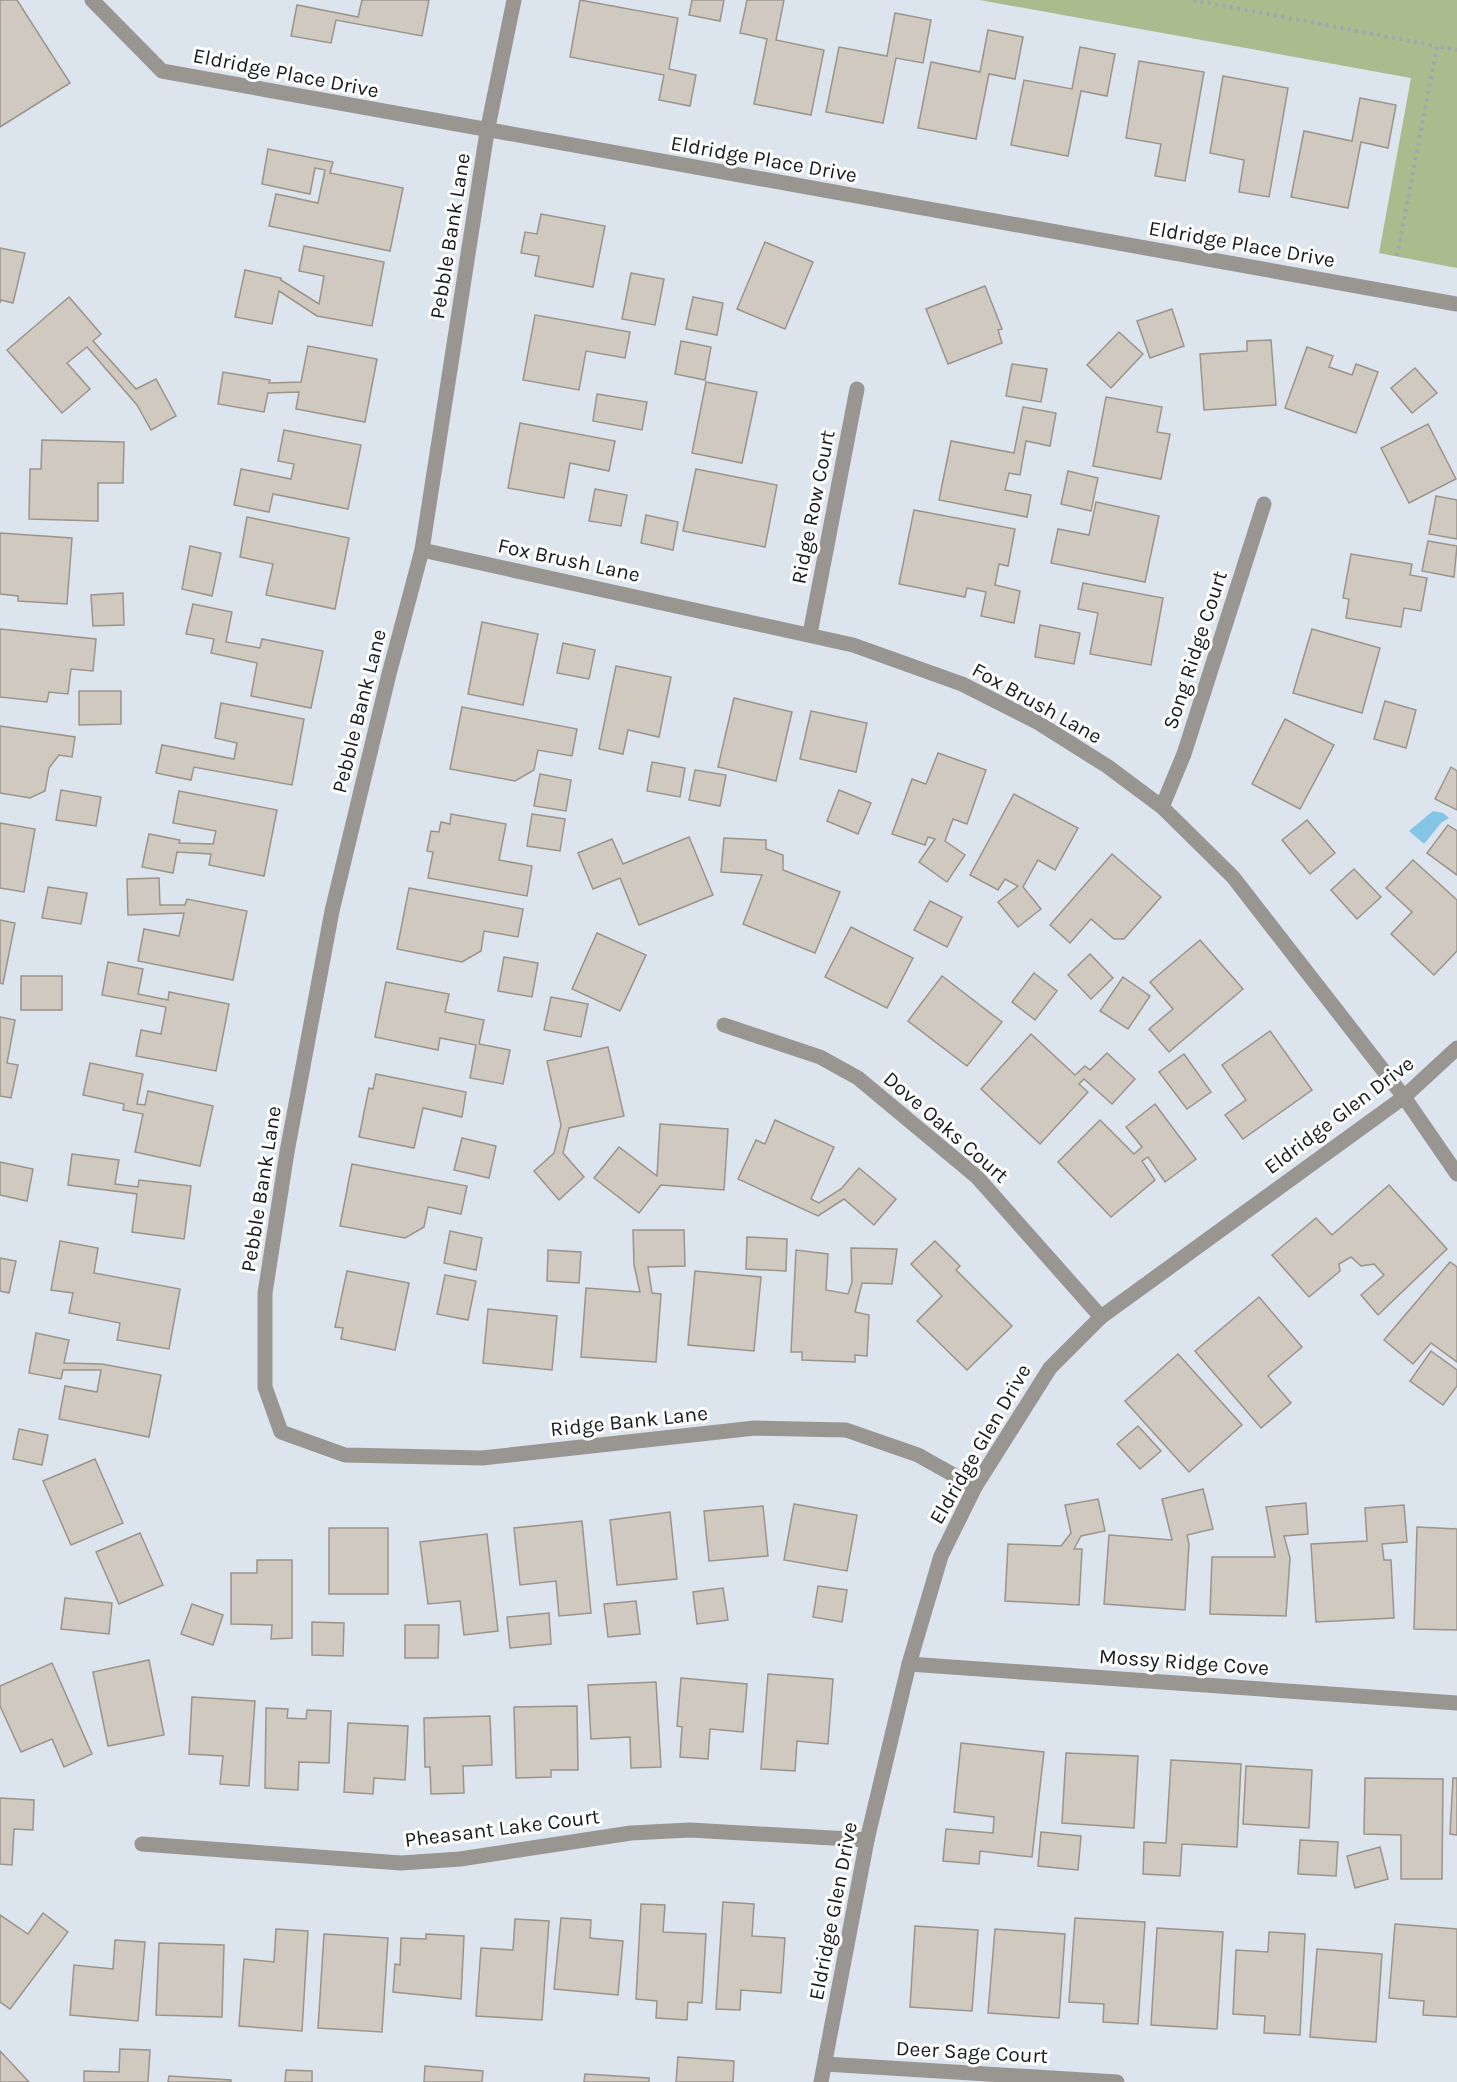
<svg xmlns="http://www.w3.org/2000/svg" width="1457" height="2082" viewBox="0 0 1457 2082" font-family="Karla,sans-serif">
  <style>
    .green { fill: #aabb8e }
    .water { fill: #84c4e5 }
    .building { fill: #d0c9bf; stroke: #9b948b; stroke-width: 1.5 }
    .lines { fill: none; stroke-linecap: round; stroke-linejoin: round }
    .path { stroke: #a0a6ad; stroke-width: 4; stroke-dasharray: 3 4.5; stroke-linecap: butt }
    .minor { stroke: #999591; stroke-width: 15 }
    .labels { text-anchor: middle; dominant-baseline: central; stroke-width: 6; stroke-linejoin: round; paint-order: stroke }
    .street-label { font-size: 21px; fill: #191b1f; stroke: #fff }
  </style>
  <rect width="100%" height="100%" fill="#dce4ed"/>
  <!-- green -->
  <polygon class="green" points="980,0 1457,0 1457,268 1379,253 1411,78"/>
  <!-- water -->
  <polygon class="water" points="1433,811 1443,813 1449,818 1441,823 1424,844 1409,831"/>
  <!-- building -->
  <g class="building">
    <polygon points="0,0 17,0 70,83 0,127"/>
    <polygon points="362,0 429,0 422,36 336,20 331,43 291,36 297,5 358,17"/>
    <polygon points="580,0 678,18 669,69 696,75 690,106 659,100 664,75 570,57"/>
    <polygon points="692,0 724,0 720,21 689,15"/>
    <polygon points="747,0 784,0 776,40 824,50 811,115 754,104 767,39 740,33"/>
    <polygon points="895,13 931,20 923,63 896,58 883,123 826,112 839,47 887,56"/>
    <polygon points="988,30 1023,37 1015,79 989,74 976,139 918,128 931,62 980,72"/>
    <polygon points="1080,47 1115,54 1107,96 1081,91 1068,156 1011,145 1024,80 1072,89"/>
    <polygon points="1139,61 1204,72 1185,181 1155,176 1161,144 1126,138"/>
    <polygon points="1223,76 1288,88 1269,197 1239,192 1244,160 1210,153"/>
    <polygon points="1360,98 1396,105 1388,148 1361,142 1348,208 1291,197 1304,131 1352,141"/>
    <polygon points="268,149 333,162 330,173 403,188 390,251 269,226 276,194 318,203 325,170 315,168 310,194 262,184"/>
    <polygon points="541,214 605,226 593,287 535,276 539,256 521,253 525,232 537,234"/>
    <polygon points="765,242 813,262 785,329 737,309"/>
    <polygon points="304,246 384,262 372,326 317,316 279,291 272,324 235,317 245,270 281,278 281,280 319,304 324,276 299,271"/>
    <polygon points="0,248 25,253 13,303 1,300 0,303"/>
    <polygon points="631,273 664,279 655,325 622,319"/>
    <polygon points="985,286 1002,329 998,330 1002,343 948,364 926,309"/>
    <polygon points="69,297 101,334 93,341 136,389 156,379 176,416 151,430 137,405 87,347 67,363 90,389 62,413 7,350"/>
    <polygon points="693,297 723,303 717,335 686,329"/>
    <polygon points="1172,309 1184,346 1150,358 1137,321"/>
    <polygon points="535,315 630,332 625,358 586,351 579,390 523,380"/>
    <polygon points="1119,332 1143,354 1111,388 1087,365"/>
    <polygon points="1271,340 1276,405 1204,410 1200,354 1247,351 1247,341"/>
    <polygon points="681,341 711,347 705,380 675,374"/>
    <polygon points="308,346 377,359 365,422 296,409 299,392 268,393 264,412 218,404 223,372 270,380 269,383 301,382"/>
    <polygon points="1307,347 1333,356 1329,367 1352,375 1356,364 1378,372 1356,433 1285,408"/>
    <polygon points="1012,364 1047,369 1041,402 1006,396"/>
    <polygon points="1415,368 1437,393 1412,413 1391,388"/>
    <polygon points="706,382 757,392 742,463 692,453"/>
    <polygon points="597,394 647,402 642,430 593,421"/>
    <polygon points="1106,397 1162,407 1157,432 1170,434 1161,479 1093,466"/>
    <polygon points="1023,407 1056,413 1050,446 1026,441 1020,475 1009,473 1005,490 1031,495 1027,517 939,500 951,441 1014,453"/>
    <polygon points="520,423 615,441 609,471 570,463 564,498 508,488"/>
    <polygon points="1428,424 1456,479 1409,503 1381,448"/>
    <polygon points="284,430 361,445 348,509 273,494 269,512 234,505 241,469 291,479 294,464 278,461"/>
    <polygon points="42,440 124,442 123,483 98,483 98,521 29,519 30,469 41,469"/>
    <polygon points="696,469 777,485 765,547 683,531"/>
    <polygon points="1068,471 1098,478 1091,511 1061,504"/>
    <polygon points="595,489 627,495 621,526 589,521"/>
    <polygon points="1436,496 1457,500 1457,539 1429,534"/>
    <polygon points="1096,502 1159,516 1145,582 1051,563 1058,529 1089,535"/>
    <polygon points="914,510 1015,529 1008,566 999,564 995,585 1020,591 1014,623 981,616 986,592 967,588 965,597 899,584"/>
    <polygon points="646,515 678,522 673,550 641,543"/>
    <polygon points="247,517 349,538 335,609 266,595 273,564 240,557"/>
    <polygon points="0,533 72,538 67,604 18,601 18,596 0,594"/>
    <polygon points="1428,541 1457,546 1454,577 1422,571"/>
    <polygon points="190,546 221,553 212,596 182,589"/>
    <polygon points="1351,554 1412,564 1410,575 1427,578 1421,611 1404,608 1401,627 1346,618 1349,599 1343,598"/>
    <polygon points="1083,583 1163,598 1151,665 1090,654 1098,613 1078,609"/>
    <polygon points="123,593 124,625 93,626 91,595"/>
    <polygon points="193,604 232,612 226,642 260,648 262,639 323,651 311,708 251,696 257,663 211,653 214,639 186,634"/>
    <polygon points="482,622 538,634 523,705 468,694"/>
    <polygon points="1040,625 1080,633 1074,664 1035,657"/>
    <polygon points="0,629 96,639 93,671 71,669 68,694 49,692 47,702 0,697"/>
    <polygon points="1312,629 1380,648 1362,713 1293,693"/>
    <polygon points="563,643 595,650 589,679 557,673"/>
    <polygon points="616,666 671,677 659,737 628,730 623,754 599,749"/>
    <polygon points="79,691 121,691 121,724 79,725"/>
    <polygon points="734,698 792,712 776,781 718,767"/>
    <polygon points="1385,701 1416,710 1406,748 1374,739"/>
    <polygon points="221,703 304,719 292,785 194,767 191,780 156,773 162,745 234,759 237,743 215,738"/>
    <polygon points="462,707 577,729 572,756 538,750 534,770 515,781 450,769"/>
    <polygon points="811,711 867,723 856,772 800,759"/>
    <polygon points="1285,719 1334,745 1300,809 1252,784"/>
    <polygon points="0,726 75,737 72,757 59,755 49,768 45,791 30,798 0,793"/>
    <polygon points="938,753 986,770 967,824 953,819 945,841 965,855 947,882 919,862 935,839 928,837 925,845 892,834 912,779 926,784"/>
    <polygon points="652,762 685,768 680,797 647,791"/>
    <polygon points="1451,767 1457,771 1457,810 1435,799"/>
    <polygon points="695,770 726,775 720,806 689,800"/>
    <polygon points="540,774 571,780 566,811 534,806"/>
    <polygon points="61,790 101,797 96,826 56,820"/>
    <polygon points="839,790 871,803 858,834 827,821"/>
    <polygon points="179,791 277,810 264,876 209,865 211,854 177,852 173,873 142,867 149,834 180,840 179,843 213,844 216,831 173,823"/>
    <polygon points="1014,794 1078,828 1055,870 1038,860 1023,887 1041,909 1018,927 998,902 1018,886 1005,879 998,890 970,875"/>
    <polygon points="451,814 506,824 499,860 532,866 527,896 428,878 433,852 427,851 431,831 439,832 441,822 450,824"/>
    <polygon points="532,814 565,819 560,851 527,846"/>
    <polygon points="1307,820 1335,853 1310,874 1282,840"/>
    <polygon points="0,823 35,829 24,892 0,888"/>
    <polygon points="1448,825 1457,831 1457,875 1427,853"/>
    <polygon points="689,837 713,895 639,925 620,878 593,889 578,853 612,839 623,864"/>
    <polygon points="724,838 766,840 766,849 783,855 783,870 840,892 815,953 743,924 762,875 721,872"/>
    <polygon points="1112,854 1161,897 1124,939 1114,939 1091,919 1070,943 1050,925"/>
    <polygon points="1413,860 1457,900 1457,951 1434,975 1391,934 1412,912 1386,888"/>
    <polygon points="1354,869 1381,897 1357,919 1331,890"/>
    <polygon points="159,878 160,905 185,905 187,899 247,911 233,980 138,961 144,929 179,936 184,913 128,915 127,879"/>
    <polygon points="48,887 87,893 81,924 42,918"/>
    <polygon points="409,888 523,909 518,937 484,931 481,951 462,962 397,949"/>
    <polygon points="930,901 962,917 947,947 914,930"/>
    <polygon points="0,920 15,923 3,984 0,983"/>
    <polygon points="851,927 913,958 887,1008 825,977"/>
    <polygon points="597,933 646,955 620,1011 572,989"/>
    <polygon points="1200,940 1243,989 1169,1052 1149,1029 1173,1009 1150,982"/>
    <polygon points="1090,954 1113,978 1091,999 1068,975"/>
    <polygon points="504,957 538,963 532,997 498,991"/>
    <polygon points="108,962 143,969 138,994 168,1000 169,992 229,1004 216,1071 136,1056 141,1030 161,1034 166,1007 102,995"/>
    <polygon points="1034,973 1057,991 1035,1020 1012,1002"/>
    <rect x="21" y="976" width="41" height="34"/>
    <polygon points="942,976 1002,1022 967,1066 908,1021"/>
    <polygon points="1123,977 1150,996 1128,1029 1100,1011"/>
    <polygon points="386,982 449,994 445,1012 484,1020 479,1044 510,1050 503,1084 470,1078 476,1045 440,1038 438,1050 375,1037"/>
    <polygon points="551,997 588,1004 581,1037 544,1030"/>
    <polygon points="0,1017 15,1020 7,1063 18,1065 11,1098 0,1096"/>
    <polygon points="1270,1031 1312,1090 1243,1139 1225,1115 1246,1100 1222,1065"/>
    <polygon points="1031,1034 1075,1075 1085,1066 1090,1070 1107,1053 1135,1079 1112,1104 1084,1079 1079,1084 1088,1092 1040,1144 981,1089"/>
    <polygon points="608,1047 624,1116 569,1128 563,1153 584,1177 559,1200 534,1171 554,1153 561,1125 547,1061"/>
    <polygon points="1184,1054 1211,1092 1187,1109 1159,1072"/>
    <polygon points="90,1063 143,1074 137,1104 145,1105 148,1091 213,1106 200,1166 135,1152 143,1114 123,1110 124,1104 83,1095"/>
    <polygon points="376,1074 466,1092 462,1117 423,1108 414,1148 359,1137 369,1088 373,1089"/>
    <polygon points="1155,1104 1196,1159 1165,1182 1148,1157 1142,1161 1155,1180 1111,1217 1058,1162 1100,1120 1134,1154 1142,1147 1126,1127"/>
    <polygon points="775,1120 834,1147 811,1199 819,1203 841,1189 859,1168 896,1199 874,1225 844,1199 818,1216 738,1179 756,1140 765,1144"/>
    <polygon points="660,1124 728,1129 724,1190 661,1185 639,1213 594,1178 619,1147 657,1176"/>
    <polygon points="462,1138 496,1146 489,1178 454,1170"/>
    <polygon points="72,1154 119,1160 115,1184 138,1187 139,1180 191,1186 184,1239 132,1232 137,1194 68,1185"/>
    <polygon points="0,1162 33,1169 27,1201 0,1195"/>
    <polygon points="352,1164 467,1186 461,1214 428,1207 424,1227 405,1238 340,1226"/>
    <polygon points="1389,1185 1447,1249 1378,1315 1361,1295 1384,1275 1374,1264 1361,1266 1351,1257 1339,1264 1340,1271 1309,1297 1272,1255 1316,1218 1332,1235"/>
    <polygon points="633,1230 684,1230 685,1266 648,1267 652,1293 661,1294 656,1362 581,1357 586,1288 640,1292 634,1265"/>
    <polygon points="450,1231 482,1238 476,1270 444,1263"/>
    <polygon points="747,1237 787,1239 786,1271 746,1269"/>
    <polygon points="60,1241 98,1248 94,1273 180,1289 169,1349 117,1340 120,1323 69,1313 73,1293 51,1290"/>
    <polygon points="935,1241 960,1266 956,1270 1012,1326 967,1370 917,1321 942,1296 911,1264"/>
    <polygon points="851,1248 897,1249 892,1284 862,1283 855,1312 869,1315 867,1356 855,1355 855,1362 802,1360 802,1352 791,1352 796,1250 828,1254 826,1290 848,1294 852,1282"/>
    <polygon points="548,1250 581,1252 579,1283 547,1281"/>
    <polygon points="0,1258 16,1261 9,1293 0,1291"/>
    <polygon points="1450,1262 1457,1267 1457,1362 1431,1343 1413,1364 1384,1340"/>
    <polygon points="347,1271 409,1283 395,1350 341,1339 343,1328 335,1327"/>
    <polygon points="695,1271 761,1277 754,1351 688,1345"/>
    <polygon points="445,1275 476,1281 468,1320 437,1314"/>
    <polygon points="1259,1297 1302,1347 1268,1376 1291,1403 1261,1428 1195,1351"/>
    <polygon points="488,1309 557,1316 552,1370 483,1363"/>
    <polygon points="36,1333 69,1340 64,1363 102,1364 161,1375 149,1437 59,1419 65,1386 97,1392 101,1370 63,1370 61,1379 29,1373"/>
    <polygon points="1431,1351 1457,1370 1457,1386 1443,1405 1410,1381"/>
    <polygon points="1178,1354 1242,1425 1189,1472 1125,1401"/>
    <polygon points="1138,1426 1161,1451 1140,1469 1117,1444"/>
    <polygon points="19,1429 48,1435 42,1465 13,1459"/>
    <polygon points="95,1459 123,1523 71,1545 43,1481"/>
    <polygon points="1203,1489 1213,1529 1187,1535 1189,1544 1185,1610 1104,1604 1109,1535 1172,1540 1162,1499"/>
    <polygon points="1098,1499 1105,1531 1081,1536 1074,1549 1082,1549 1079,1605 1005,1601 1008,1544 1061,1546 1071,1533 1065,1505"/>
    <polygon points="1306,1503 1308,1534 1284,1536 1290,1558 1286,1616 1210,1614 1212,1557 1275,1557 1266,1507"/>
    <polygon points="794,1504 857,1515 847,1571 784,1560"/>
    <polygon points="1404,1505 1407,1542 1382,1544 1384,1560 1391,1560 1394,1618 1316,1622 1311,1544 1367,1541 1365,1508"/>
    <polygon points="763,1506 768,1556 709,1561 704,1511"/>
    <polygon points="670,1512 677,1579 617,1585 610,1520"/>
    <polygon points="582,1521 591,1613 559,1616 556,1581 520,1585 514,1528"/>
    <polygon points="1417,1527 1457,1529 1457,1630 1414,1629"/>
    <rect x="329" y="1528" width="59" height="66"/>
    <polygon points="140,1533 163,1585 119,1604 96,1552"/>
    <polygon points="487,1534 498,1631 464,1635 460,1601 428,1604 420,1542"/>
    <polygon points="257,1560 292,1560 292,1638 271,1639 272,1625 231,1624 231,1573 257,1573"/>
    <polygon points="818,1586 847,1590 842,1622 813,1617"/>
    <polygon points="723,1588 728,1620 697,1624 693,1592"/>
    <polygon points="65,1598 112,1603 109,1634 61,1629"/>
    <polygon points="636,1601 640,1634 608,1637 604,1604"/>
    <polygon points="192,1604 223,1615 213,1645 181,1634"/>
    <polygon points="549,1613 551,1644 510,1648 507,1617"/>
    <polygon points="312,1622 344,1623 343,1656 312,1655"/>
    <polygon points="405,1625 439,1625 438,1658 405,1658"/>
    <polygon points="149,1660 164,1735 108,1746 93,1672"/>
    <polygon points="52,1663 92,1754 64,1767 52,1739 21,1752 0,1706 0,1686"/>
    <polygon points="768,1674 833,1679 828,1744 797,1741 795,1771 761,1769"/>
    <polygon points="681,1678 747,1684 743,1732 710,1729 708,1759 680,1757 682,1727 677,1726"/>
    <polygon points="656,1682 661,1767 631,1768 630,1737 591,1739 588,1685"/>
    <polygon points="192,1697 255,1701 249,1786 220,1784 223,1756 189,1754"/>
    <polygon points="577,1706 578,1770 551,1770 551,1777 516,1778 514,1707"/>
    <polygon points="266,1708 288,1709 287,1718 306,1719 307,1710 331,1711 329,1763 299,1762 298,1790 265,1788"/>
    <polygon points="490,1716 492,1765 463,1766 464,1793 431,1794 430,1767 425,1767 424,1718"/>
    <polygon points="348,1723 408,1726 405,1780 374,1778 373,1794 344,1792"/>
    <polygon points="961,1743 1044,1752 1032,1857 980,1851 979,1864 943,1861 946,1829 993,1833 994,1817 954,1812"/>
    <polygon points="1066,1753 1138,1756 1134,1828 1062,1823"/>
    <polygon points="1171,1760 1241,1764 1237,1847 1182,1844 1180,1876 1143,1874 1144,1842 1166,1843"/>
    <polygon points="1246,1766 1312,1770 1309,1828 1243,1824"/>
    <polygon points="1365,1778 1443,1779 1442,1879 1401,1879 1401,1835 1364,1834"/>
    <polygon points="1453,1778 1457,1778 1457,1835 1450,1834"/>
    <polygon points="0,1798 34,1800 33,1830 14,1829 12,1865 0,1864"/>
    <polygon points="1041,1832 1081,1836 1078,1870 1038,1866"/>
    <polygon points="1300,1840 1338,1842 1336,1876 1298,1874"/>
    <polygon points="1380,1847 1388,1879 1355,1888 1347,1856"/>
    <polygon points="723,1902 754,1904 752,1936 785,1938 781,1993 741,1990 740,2010 716,2009"/>
    <polygon points="641,1904 665,1905 663,1932 706,1934 702,2003 688,2002 687,2020 656,2018 657,2001 636,1999"/>
    <polygon points="43,1913 68,1932 10,2009 0,2002 0,1915 28,1934"/>
    <polygon points="561,1918 591,1920 590,1938 623,1941 618,1995 554,1989"/>
    <polygon points="1075,1918 1145,1922 1138,2024 1103,2022 1104,2004 1069,2002"/>
    <polygon points="515,1919 549,1921 542,2020 476,2016 481,1948 513,1950"/>
    <polygon points="1395,1924 1457,1929 1457,2017 1423,2015 1424,2001 1389,1998"/>
    <polygon points="915,1926 978,1930 972,2011 910,2007"/>
    <polygon points="1157,1928 1223,1932 1217,2029 1151,2025"/>
    <polygon points="276,1929 308,1931 302,2031 239,2026 244,1959 274,1962"/>
    <polygon points="995,1929 1065,1934 1059,2018 988,2013"/>
    <polygon points="1269,1932 1305,1934 1300,2035 1264,2033 1265,2016 1233,2014 1236,1950 1268,1952"/>
    <polygon points="324,1934 388,1938 382,2032 318,2028"/>
    <polygon points="426,1934 464,1936 461,1999 393,1992 395,1964 400,1965 401,1938 426,1939"/>
    <polygon points="115,1940 145,1942 138,2021 70,2015 74,1965 113,1969"/>
    <polygon points="159,1943 224,1945 222,2017 156,2015"/>
    <polygon points="1317,1949 1382,1954 1376,2042 1310,2037"/>
    <polygon points="120,2049 150,2050 148,2082 84,2082 84,2071 119,2072"/>
    <polygon points="0,2051 29,2082 0,2082"/>
    <polygon points="678,2057 734,2061 733,2082 676,2082"/>
    <polygon points="425,2066 483,2071 482,2082 424,2082"/>
    <polygon points="286,2070 312,2071 312,2082 285,2082"/>
    <polygon points="585,2074 649,2078 649,2082 584,2082"/>
    <polygon points="169,2076 231,2080 231,2082 168,2082"/>
  </g>
  <g class="lines">
    <!-- path -->
    <g class="path">
      <polyline points="1193,0 1437,46"/>
      <polyline points="1397,256 1437,46 1457,50"/>
    </g>
    <!-- minor -->
    <g class="minor">
      <polyline points="92,0 162,71 1457,304"/>
      <polyline points="514,0 487,132 422,550 389,674 332,911 287,1152 265,1293 265,1387 281,1432 345,1455 482,1458 755,1428 846,1430 918,1455 975,1487"/>
      <polyline points="422,550 853,645 962,684 1037,722 1107,766 1162,807 1233,877 1404,1097 1457,1174"/>
      <polyline points="810,634 857,389"/>
      <polyline points="1162,807 1184,754 1264,504"/>
      <polyline points="724,1025 820,1057 858,1078 977,1177 1101,1317"/>
      <polyline points="909,1664 1457,1703"/>
      <polyline points="142,1844 401,1863 460,1859 631,1833 690,1830 867,1840"/>
      <polyline points="825,2064 1117,2082"/>
      <polyline points="821,2082 867,1840 909,1664 941,1556 975,1487 1050,1368 1101,1317 1404,1097 1457,1048"/>
    </g>
  </g>
  <g class="labels">
    <!-- street labels -->
    <g class="street-label">
      <text transform="translate(286 73) rotate(11)">Eldridge Place Drive</text>
      <text transform="translate(764 159) rotate(10)">Eldridge Place Drive</text>
      <text transform="translate(450 236) rotate(-81)">Pebble Bank Lane</text>
      <text transform="translate(1242 244) rotate(10)">Eldridge Place Drive</text>
      <text transform="translate(813 507) rotate(-79)">Ridge Row Court</text>
      <text transform="translate(569 560) rotate(12)">Fox Brush Lane</text>
      <text transform="translate(1195 650) rotate(-72)">Song Ridge Court</text>
      <text transform="translate(1037 703) rotate(29)">Fox Brush Lane</text>
      <text transform="translate(359 711) rotate(-76)">Pebble Bank Lane</text>
      <text transform="translate(1339 1115) rotate(-37)">Eldridge Glen Drive</text>
      <text transform="translate(946 1127) rotate(41)">Dove Oaks Court</text>
      <text transform="translate(261 1189) rotate(-81)">Pebble Bank Lane</text>
      <text transform="translate(629 1421) rotate(-6)">Ridge Bank Lane</text>
      <text transform="translate(980 1444) rotate(-60)">Eldridge Glen Drive</text>
      <text transform="translate(1184 1662) rotate(4)">Mossy Ridge Cove</text>
      <text transform="translate(502 1828) rotate(-7)">Pheasant Lake Court</text>
      <text transform="translate(833 1911) rotate(-79)">Eldridge Glen Drive</text>
      <text transform="translate(972 2052) rotate(3)">Deer Sage Court</text>
    </g>
  </g>
</svg>
